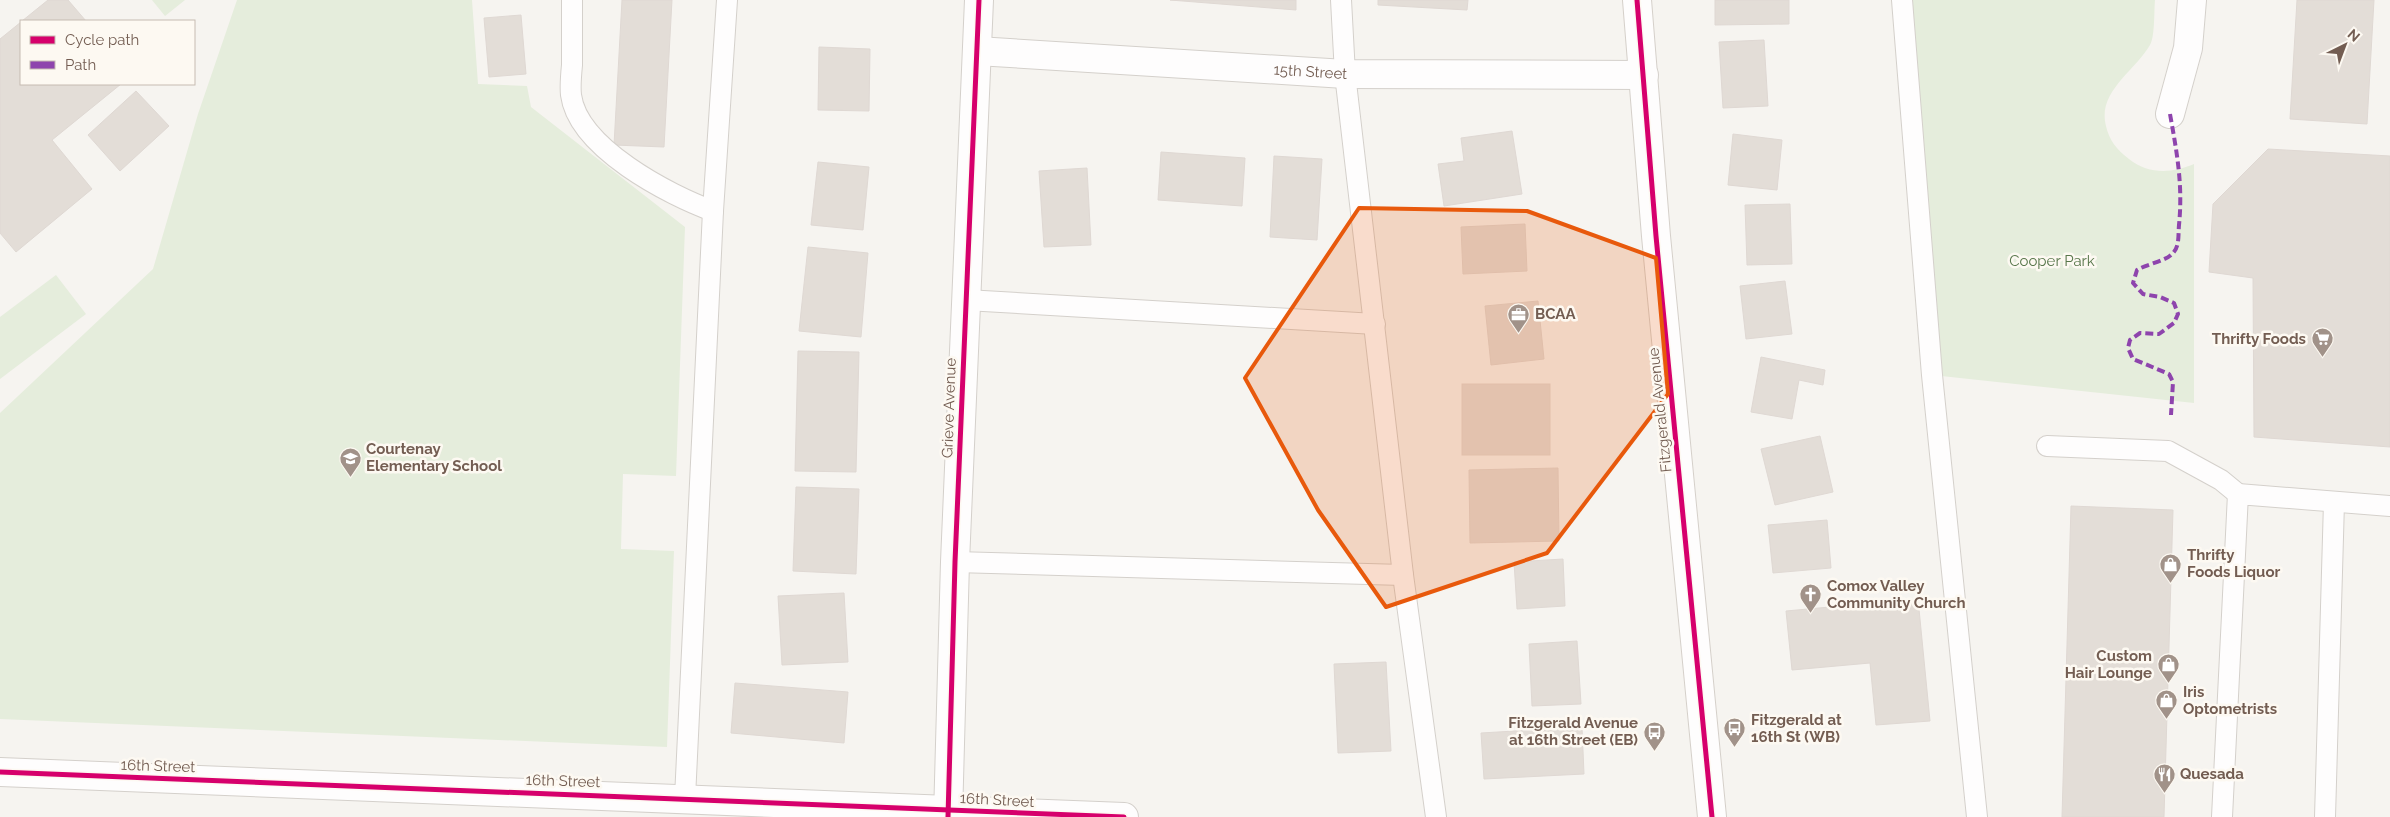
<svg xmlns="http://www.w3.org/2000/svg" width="2390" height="817" viewBox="0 0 2390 817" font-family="Raleway,sans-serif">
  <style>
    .green { fill: #e5eddc }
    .building { fill: #e3ddd7; stroke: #dfd8d3 }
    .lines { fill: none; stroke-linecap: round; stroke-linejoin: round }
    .lane-casing { stroke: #d4d0cb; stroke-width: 22 }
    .street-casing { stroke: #d4d0cb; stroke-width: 30 }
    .secondary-casing { stroke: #d5d0ca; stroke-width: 30 }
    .lane { stroke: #fefdfd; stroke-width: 20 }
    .street { stroke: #fefdfd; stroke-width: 28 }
    .secondary { stroke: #fefdfd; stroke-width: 28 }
    .quiet { stroke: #8e44ad; stroke-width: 4; stroke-dasharray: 8 4; stroke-linecap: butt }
    .cycleway-casing { stroke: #fdf9f2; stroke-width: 8 }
    .cycleway { stroke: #d6006c; stroke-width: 5 }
    .marked { fill: #e8590c; fill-opacity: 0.2; stroke: #e8590c; stroke-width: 4; stroke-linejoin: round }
    .labels { text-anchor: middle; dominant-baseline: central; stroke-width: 5; stroke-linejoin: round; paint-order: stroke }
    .street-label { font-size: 15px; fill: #735d52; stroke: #fdf9f2 }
    .park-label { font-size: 15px; fill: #58774b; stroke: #fdf9f2 }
    .poi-label { font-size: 15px; font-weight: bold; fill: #735d52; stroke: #fdf9f2; text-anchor: start }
  </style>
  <rect width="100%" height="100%" fill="#f6f4f0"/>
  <!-- green -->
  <g class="green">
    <polygon points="152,0 185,0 165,16"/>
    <polygon points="237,0 472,0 478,84 527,86 531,107 685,227 676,476 623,474 621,549 674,551 667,747 0,719 0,413 153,269 198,114"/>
    <path d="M1912,0H2155C2154,11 2155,37 2150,45C2135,71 2097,92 2106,126C2109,140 2117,150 2129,159C2149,175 2173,173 2194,164V403L1932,375Z"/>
    <polygon points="56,275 86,314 0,379 0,317"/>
  </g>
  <!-- building -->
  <g class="building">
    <polygon points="48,0 68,0 86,21 22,21"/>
    <polygon points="622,0 672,0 664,147 614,145"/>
    <polygon points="1170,0 1296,0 1296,10"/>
    <polygon points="1378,0 1468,0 1467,10 1378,5"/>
    <polygon points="1715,0 1789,0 1789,24 1715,25"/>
    <polygon points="2297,0 2374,0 2367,124 2290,119"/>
    <polygon points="521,15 526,74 489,77 484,18"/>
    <polygon points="21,22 21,84 121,84 52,140 92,189 16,252 0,233 0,39"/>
    <polygon points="1764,40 1768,106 1723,108 1719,42"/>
    <polygon points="819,47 870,49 869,111 818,110"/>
    <polygon points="136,91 169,126 120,171 88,135"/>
    <polygon points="1512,131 1522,194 1444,206 1438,164 1464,161 1461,138"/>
    <polygon points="1733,134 1782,140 1777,190 1728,185"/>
    <polygon points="2268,149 2390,156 2390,447 2254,437 2253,278 2209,272 2213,204"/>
    <polygon points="1161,152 1245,158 1242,206 1158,200"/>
    <polygon points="1274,156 1322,159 1317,240 1270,237"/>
    <polygon points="818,162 869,167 863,230 811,225"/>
    <polygon points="1087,168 1091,245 1044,247 1039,171"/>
    <polygon points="1790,204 1792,264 1747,265 1745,205"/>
    <polygon points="1525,224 1527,271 1463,274 1461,227"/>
    <polygon points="808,247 868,253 861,337 799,331"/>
    <polygon points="1785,281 1792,334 1746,339 1740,286"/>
    <polygon points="1538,301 1544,359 1491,365 1485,306"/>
    <polygon points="798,351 859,352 856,472 795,471"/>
    <polygon points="1761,357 1825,370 1823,385 1799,380 1792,419 1751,412"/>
    <rect x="1462" y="384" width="88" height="71"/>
    <polygon points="1820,436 1833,492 1775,505 1761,449"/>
    <polygon points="1558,468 1559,541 1470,543 1469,470"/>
    <polygon points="796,487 859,489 856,574 793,571"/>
    <polygon points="2071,506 2173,510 2164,817 2062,817"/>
    <polygon points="1827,520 1831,568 1773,573 1768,525"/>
    <polygon points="1563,559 1565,606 1517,609 1514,562"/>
    <polygon points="844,593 848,662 782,665 778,596"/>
    <polygon points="1918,599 1930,721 1876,725 1870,663 1792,670 1786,611"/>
    <polygon points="1577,641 1581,704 1532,706 1529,644"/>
    <polygon points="1386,662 1391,751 1338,753 1334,664"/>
    <polygon points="735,683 848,692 844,743 731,733"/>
    <polygon points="1582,727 1584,774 1484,779 1481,733"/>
  </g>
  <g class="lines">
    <defs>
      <g id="lane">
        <path d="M572,0C572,22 572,43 572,65C571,75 570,86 571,95C578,148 669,195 713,211"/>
        <polyline points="1341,0 1345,74 1403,575 1436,817"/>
        <polyline points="1902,0 1932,375 1977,817"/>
        <polyline points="966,300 1375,324"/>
        <polyline points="2047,446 2168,451 2221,480 2238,494"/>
        <polyline points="955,562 1403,575"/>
        <polyline points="685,798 713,211 727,0"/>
        <polyline points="2222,817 2238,494 2390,506"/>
        <polyline points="2325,817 2334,502"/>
      </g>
      <g id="street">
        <path id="s1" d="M977,51L1345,74L1644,75"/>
        <polyline points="2170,114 2188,48 2192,0"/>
        <polyline points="0,772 1124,817"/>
        <polyline points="948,817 955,562 979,0"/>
      </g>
      <polyline id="secondary" points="1637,0 1656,236 1712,817"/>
    </defs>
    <!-- lane casing -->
    <use href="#lane" class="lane-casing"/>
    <!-- street casing -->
    <use href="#street" class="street-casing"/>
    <!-- secondary casing -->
    <use href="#secondary" class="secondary-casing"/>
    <!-- lane -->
    <use href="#lane" class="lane"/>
    <!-- street -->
    <use href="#street" class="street"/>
    <!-- secondary -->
    <use href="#secondary" class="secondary"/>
    <!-- quiet -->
    <path class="quiet" d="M2170,114C2177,153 2183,185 2179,225C2178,235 2180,247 2172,254C2166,261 2147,264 2137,270L2133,283L2143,294L2160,297L2174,303L2178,314L2174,323L2159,334L2140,333L2130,340L2128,348L2133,359L2169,374L2173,382L2171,415"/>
    <defs>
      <g id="cycleway">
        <polyline points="1637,0 1656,236 1712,817"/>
        <polyline points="0,772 1124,817"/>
        <polyline points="948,817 955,562 979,0"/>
      </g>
    </defs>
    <!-- cycleway casing -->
    <use href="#cycleway" class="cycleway-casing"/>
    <!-- cycleway -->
    <use href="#cycleway" class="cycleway"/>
  </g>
  <!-- marked area -->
  <path class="marked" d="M1359,208L1527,211L1656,258L1668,394L1547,553L1386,607L1318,510L1245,378Z"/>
  <!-- icons -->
  <defs>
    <symbol id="office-pin" viewBox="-11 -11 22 30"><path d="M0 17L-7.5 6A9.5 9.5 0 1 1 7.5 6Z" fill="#a19289" stroke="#fdf9f2"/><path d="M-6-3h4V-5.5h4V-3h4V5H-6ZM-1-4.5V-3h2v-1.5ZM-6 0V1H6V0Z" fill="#fff"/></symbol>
    <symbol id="supermarket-pin" viewBox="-11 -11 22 30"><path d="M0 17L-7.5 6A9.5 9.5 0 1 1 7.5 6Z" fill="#a19289" stroke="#fdf9f2"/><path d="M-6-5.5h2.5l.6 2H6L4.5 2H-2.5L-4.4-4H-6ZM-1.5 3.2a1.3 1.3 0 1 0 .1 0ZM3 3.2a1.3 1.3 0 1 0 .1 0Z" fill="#fff"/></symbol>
    <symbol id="school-pin" viewBox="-11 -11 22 30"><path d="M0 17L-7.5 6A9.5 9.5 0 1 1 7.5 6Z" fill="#a19289" stroke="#fdf9f2"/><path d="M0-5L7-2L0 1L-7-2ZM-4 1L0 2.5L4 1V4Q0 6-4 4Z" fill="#fff"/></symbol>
    <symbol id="shop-pin" viewBox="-11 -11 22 30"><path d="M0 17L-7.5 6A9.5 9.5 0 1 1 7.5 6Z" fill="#a19289" stroke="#fdf9f2"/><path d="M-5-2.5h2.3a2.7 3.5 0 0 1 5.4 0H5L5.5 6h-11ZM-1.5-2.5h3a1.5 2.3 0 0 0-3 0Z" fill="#fff"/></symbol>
    <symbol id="church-pin" viewBox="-11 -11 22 30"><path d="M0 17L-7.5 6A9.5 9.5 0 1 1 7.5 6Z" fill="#a19289" stroke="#fdf9f2"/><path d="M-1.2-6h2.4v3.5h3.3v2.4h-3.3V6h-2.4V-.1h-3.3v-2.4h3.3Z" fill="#fff"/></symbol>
    <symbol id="bus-pin" viewBox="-11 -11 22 30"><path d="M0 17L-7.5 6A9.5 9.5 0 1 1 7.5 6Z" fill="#a19289" stroke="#fdf9f2"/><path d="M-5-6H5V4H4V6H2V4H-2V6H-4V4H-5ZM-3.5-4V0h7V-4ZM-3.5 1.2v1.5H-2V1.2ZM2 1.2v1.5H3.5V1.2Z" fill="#fff"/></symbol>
    <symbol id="restaurant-pin" viewBox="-11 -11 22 30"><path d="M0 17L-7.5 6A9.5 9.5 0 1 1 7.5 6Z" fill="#a19289" stroke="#fdf9f2"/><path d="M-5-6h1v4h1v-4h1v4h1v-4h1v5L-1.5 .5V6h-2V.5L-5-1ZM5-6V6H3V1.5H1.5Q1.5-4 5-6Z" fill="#fff"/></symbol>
  </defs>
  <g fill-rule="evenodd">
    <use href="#office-pin" x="1506" y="302" width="25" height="34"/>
    <use href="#supermarket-pin" x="2310" y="326" width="25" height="34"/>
    <use href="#school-pin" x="338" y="446" width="25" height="34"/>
    <use href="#shop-pin" x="2158" y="552" width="25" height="34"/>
    <use href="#church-pin" x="1798" y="582" width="25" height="34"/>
    <use href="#shop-pin" x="2156" y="652" width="25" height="34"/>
    <use href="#shop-pin" x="2154" y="688" width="25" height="34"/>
    <use href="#bus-pin" x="1722" y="716" width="25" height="34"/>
    <use href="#bus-pin" x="1642" y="720" width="25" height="34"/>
    <use href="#restaurant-pin" x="2152" y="762" width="25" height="34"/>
  </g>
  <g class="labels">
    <!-- street labels -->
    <g class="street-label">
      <text stroke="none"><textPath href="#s1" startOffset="334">15th Street</textPath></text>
      <text transform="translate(949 408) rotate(-88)">Grieve Avenue</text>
      <text transform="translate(1660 410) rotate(-96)">Fitzgerald Avenue</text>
      <text transform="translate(158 766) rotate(2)">16th Street</text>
      <text transform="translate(563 781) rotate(2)">16th Street</text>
      <text transform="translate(997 800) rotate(3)">16th Street</text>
    </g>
    <!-- park labels -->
    <g class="park-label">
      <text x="2052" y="261">Cooper Park</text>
    </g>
    <!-- poi labels -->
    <g class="poi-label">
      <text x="1535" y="314">BCAA</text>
      <text x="2306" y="339" text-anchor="end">Thrifty Foods</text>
      <text x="366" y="449">Courtenay<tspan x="366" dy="17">Elementary School</tspan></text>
      <text x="2187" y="555">Thrifty<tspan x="2187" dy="17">Foods Liquor</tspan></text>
      <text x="1827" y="586">Comox Valley<tspan x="1827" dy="17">Community Church</tspan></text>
      <text x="2152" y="656" text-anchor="end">Custom<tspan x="2152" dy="17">Hair Lounge</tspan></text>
      <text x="2183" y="692">Iris<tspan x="2183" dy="17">Optometrists</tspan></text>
      <text x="1751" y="720">Fitzgerald at<tspan x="1751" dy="17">16th St (WB)</tspan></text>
      <text x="1638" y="723" text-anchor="end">Fitzgerald Avenue<tspan x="1638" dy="17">at 16th Street (EB)</tspan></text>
      <text x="2180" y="774">Quesada</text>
    </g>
  </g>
  <!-- legend -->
  <rect x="20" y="20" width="175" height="65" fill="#fdf9f2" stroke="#c6bbb2"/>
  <rect x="30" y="36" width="25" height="8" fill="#d6006c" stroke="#c6bbb2"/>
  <text x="65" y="45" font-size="15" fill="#735d52">Cycle path</text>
  <rect x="30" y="61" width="25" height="8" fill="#8e44ad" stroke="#c6bbb2"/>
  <text x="65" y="70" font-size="15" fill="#735d52">Path</text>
  <!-- north arrow -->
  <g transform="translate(2345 45) rotate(42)" stroke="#fdf9f2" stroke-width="4" paint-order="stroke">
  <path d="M0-4L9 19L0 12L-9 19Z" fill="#735d52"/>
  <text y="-8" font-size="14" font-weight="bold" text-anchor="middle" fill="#735d52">N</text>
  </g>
</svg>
